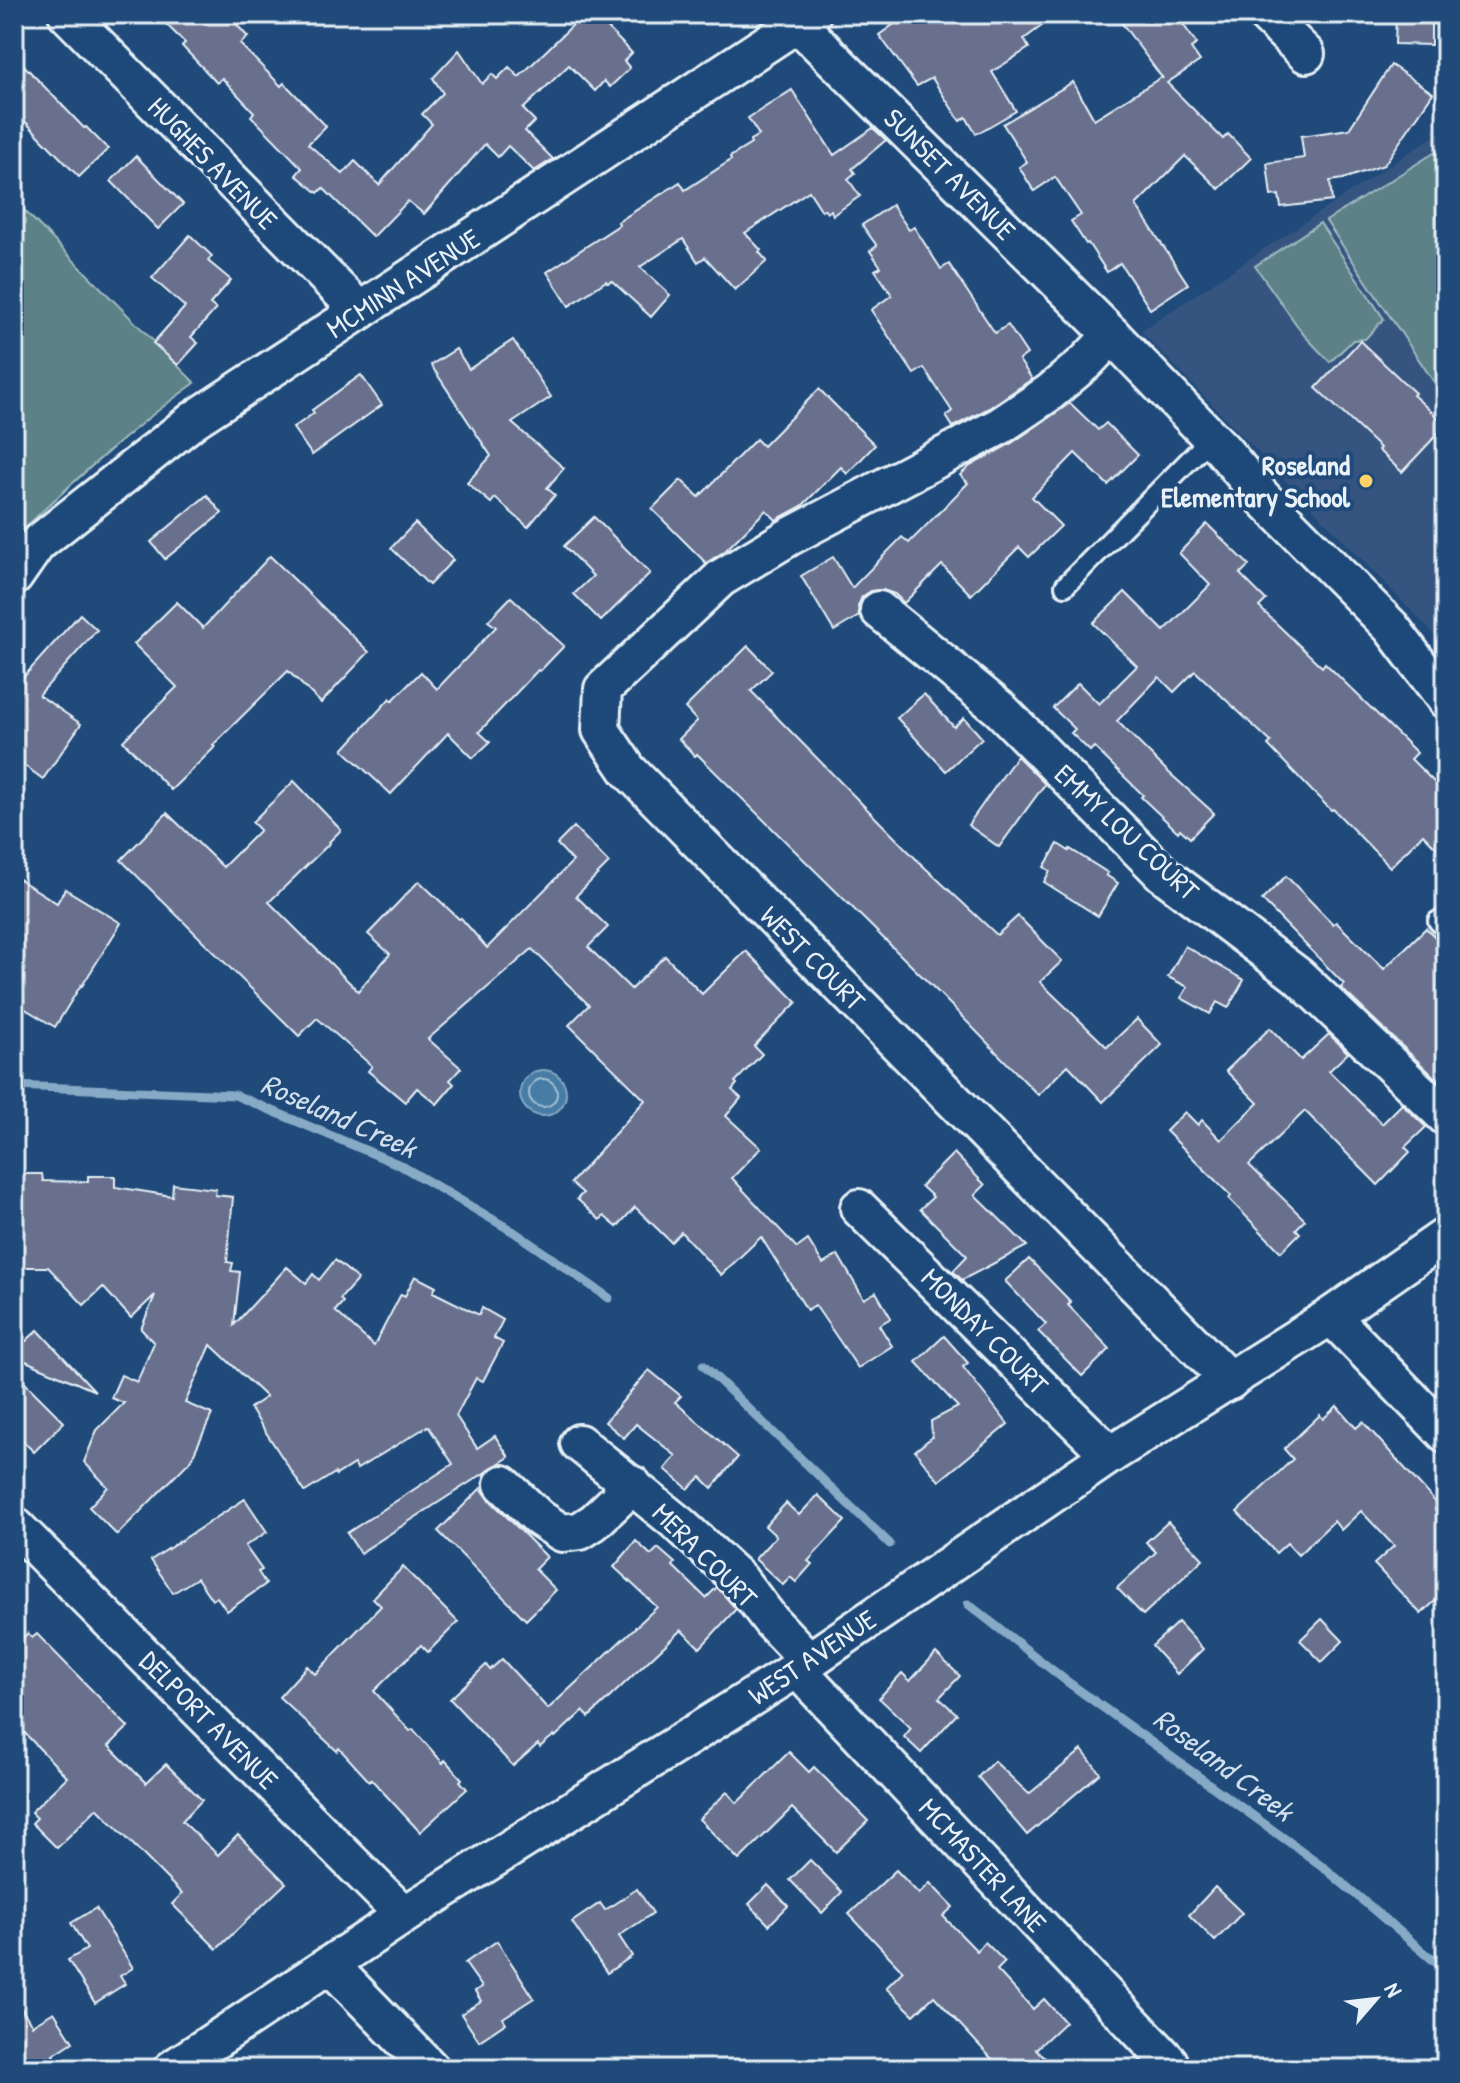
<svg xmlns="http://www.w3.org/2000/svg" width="1460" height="2083" viewBox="0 0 1460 2083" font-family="'Patrick Hand',sans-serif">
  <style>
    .built { fill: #355580 }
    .green { fill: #5c8287; stroke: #a2bac0; stroke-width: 2 }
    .water { fill: #467ba4; stroke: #87aac6; stroke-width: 2 }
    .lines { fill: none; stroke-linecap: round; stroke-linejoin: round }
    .shore { stroke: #a7c2d6; stroke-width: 2 }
    .stream { stroke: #87aac6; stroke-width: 9 }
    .building { fill: #686f8d; stroke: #e8f1f8; stroke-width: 2 }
    .service-casing { stroke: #e8f1f8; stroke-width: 24 }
    .minor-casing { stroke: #e8f1f8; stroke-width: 42 }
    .service { stroke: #1f4a7a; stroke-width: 18 }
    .minor { stroke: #1f4a7a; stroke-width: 36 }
    .poi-dot { fill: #ffd166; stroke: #1f4a7a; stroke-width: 3 }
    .labels { text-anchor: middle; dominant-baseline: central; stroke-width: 8; stroke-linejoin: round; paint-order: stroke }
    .street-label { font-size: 28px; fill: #e8f1f8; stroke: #1f4a7a }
    .poi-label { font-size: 28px; font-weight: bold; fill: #e8f1f8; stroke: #1f4a7a; text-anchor: end }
    .water-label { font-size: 30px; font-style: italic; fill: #d0dfeb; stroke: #1f4a7a }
  </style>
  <rect width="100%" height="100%" fill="#1f4a7a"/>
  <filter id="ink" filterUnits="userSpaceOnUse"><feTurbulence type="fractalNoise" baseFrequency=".0125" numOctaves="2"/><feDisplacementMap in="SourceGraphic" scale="16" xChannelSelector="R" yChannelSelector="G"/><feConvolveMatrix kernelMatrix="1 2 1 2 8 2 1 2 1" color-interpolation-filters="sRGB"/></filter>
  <g filter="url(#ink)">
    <!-- built -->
    <polygon class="built" points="1446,128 1446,649 1431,631 1141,331"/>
    <!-- green -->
    <g class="green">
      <polygon points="1437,151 1446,152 1446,400 1326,221"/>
      <path d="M14,200L195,383C130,429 72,483 14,538Z"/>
      <polygon points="1320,223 1384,319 1365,339 1353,340 1330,362 1304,335 1255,266"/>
    </g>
    <!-- water -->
    <circle class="water" cx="543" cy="1093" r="23"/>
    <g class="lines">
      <!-- shore -->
      <circle class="shore" cx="543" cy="1093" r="14"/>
      <!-- stream -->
      <g class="stream">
        <polyline points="14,1086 235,1095 400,1165 514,1232 609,1298"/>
        <polyline points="703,1365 890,1544"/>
        <polyline points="968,1604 1065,1680 1321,1865 1446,1971"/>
      </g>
    </g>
    <!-- building -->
    <g class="building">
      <polygon points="156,14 227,14 248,37 240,44 281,86 284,83 326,126 308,144 343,174 355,161 379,185 432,124 422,114 443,93 433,78 459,50 482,84 492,74 497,79 509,67 519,77 584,14 594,14 632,53 624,61 630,68 610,87 604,81 595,91 569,65 523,109 535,121 525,131 553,159 534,171 508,146 498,157 485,144 424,214 408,201 373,237 323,188 318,193 296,175 302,168 251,116 254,112 222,78 217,83 182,46 185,43"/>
      <polygon points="908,14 1058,14 1024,39 1029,48 992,72 1016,111 976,134 966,117 960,121 932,78 917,86 879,35"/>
      <polygon points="1115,14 1161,14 1168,23 1177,16 1197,44 1191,48 1200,61 1167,83 1223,139 1228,134 1251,158 1219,189 1185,156 1136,205 1188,284 1150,309 1120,263 1107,272 1088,243 1086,244 1071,221 1081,215 1055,177 1034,191 1019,167 1027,162 1003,124 1073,82 1094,119 1162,77 1163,79"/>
      <polygon points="1396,14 1431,14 1431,45 1395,44"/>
      <polygon points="14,55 84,128 86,127 108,149 79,177 14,110"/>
      <polygon points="1391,65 1433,93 1384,165 1343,179 1330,181 1332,201 1281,207 1279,195 1271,196 1267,163 1304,158 1301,136 1349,129"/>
      <polygon points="792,90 834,155 873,128 886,140 852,169 855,173 848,179 860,196 833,215 831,210 827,213 824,209 822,211 809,191 745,233 761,250 759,252 767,261 735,290 705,257 698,262 683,239 640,267 670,295 651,317 612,281 608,283 606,281 569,306 547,272 619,225 618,222 680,182 685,190 731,160 730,157 751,144 750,140 759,135 748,118"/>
      <polygon points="136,156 183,204 158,229 111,181"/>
      <polygon points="892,205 909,230 914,227 941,269 949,264 995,333 1008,325 1027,354 1019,360 1032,379 989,408 953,427 946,416 952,411 924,368 914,374 871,310 892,295 875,270 881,267 870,251 877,246 862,225"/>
      <polygon points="190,235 212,256 208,261 231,280 210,304 216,309 191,337 198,343 178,365 153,343 185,307 152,278"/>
      <polygon points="513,340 551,397 512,423 564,468 547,488 555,495 528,527 495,498 491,503 467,483 491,456 431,365 456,349 469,369"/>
      <polygon points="1360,341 1415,393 1413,395 1446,425 1402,472 1378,450 1380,448 1316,388"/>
      <polygon points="361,375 382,405 312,455 293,428 314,413 312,410"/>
      <polygon points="819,389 875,445 847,474 841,467 802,506 776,520 766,510 725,551 706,563 652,509 681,480 699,497 756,439 763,446"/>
      <polygon points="1070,403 1098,430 1106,423 1138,455 1108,485 1075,453 1032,497 1061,526 1029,557 1019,547 971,595 942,565 904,603 895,594 883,590 871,591 862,597 858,606 859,616 834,631 801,576 833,557 852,588 902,537 909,543 968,483 960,475 970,466 1012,443"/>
      <polygon points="207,495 222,513 165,559 151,542"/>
      <polygon points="594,517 650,573 601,621 574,594 593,576 564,546"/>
      <polygon points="415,523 453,560 429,585 391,548"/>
      <polygon points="1207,524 1249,565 1240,574 1266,600 1259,607 1322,667 1325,663 1417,753 1411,759 1446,794 1446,858 1423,834 1390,867 1333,809 1331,810 1312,791 1268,745 1271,742 1195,671 1174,692 1159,677 1117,721 1166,770 1214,813 1190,838 1180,829 1178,832 1141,797 1143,795 1094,747 1090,751 1071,733 1075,729 1053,708 1078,683 1099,704 1137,666 1093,623 1125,592 1164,631 1210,585 1179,553"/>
      <polygon points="270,556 369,652 321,703 288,671 213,745 215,747 171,790 123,741 177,687 134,644 177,602 203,628"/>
      <polygon points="511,597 564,646 540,671 538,670 479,732 490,742 473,758 448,733 391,794 343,750 390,698 392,701 421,672 437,689 496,627 488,621"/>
      <polygon points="80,614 97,630 39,695 81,724 43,779 14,758 14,677 20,681"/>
      <polygon points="748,646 772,671 751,691 920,863 997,935 1018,916 1062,961 1040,982 1107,1047 1137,1019 1162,1045 1103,1102 1068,1065 1038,1095 941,995 697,754 695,756 679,739 697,721 685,708"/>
      <polygon points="924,694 954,727 964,718 982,738 946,771 897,718"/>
      <polygon points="1017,756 1045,784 999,847 968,825"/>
      <polygon points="294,781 341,830 329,842 330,843 269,902 358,991 390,954 368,934 419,881 459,919 461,918 487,948 573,861 557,844 574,827 609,863 576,896 608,927 588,947 631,989 665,956 702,994 746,951 797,1002 754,1046 762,1054 735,1082 737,1084 732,1090 741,1098 726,1116 761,1148 732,1178 797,1248 808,1240 823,1264 838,1255 864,1299 876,1292 891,1318 879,1325 892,1346 858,1368 815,1305 807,1310 761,1237 721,1275 681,1232 671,1242 635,1207 617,1227 604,1216 600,1220 577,1199 583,1193 571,1183 645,1100 569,1025 589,1005 532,949 428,1039 461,1068 450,1080 454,1084 437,1104 417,1088 405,1102 368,1071 372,1066 317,1018 299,1036 121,860 167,813 223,867 260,830 252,822"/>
      <polygon points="1058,844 1069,851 1070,849 1108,873 1106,875 1118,883 1098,916 1044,882 1050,871 1044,867"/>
      <polygon points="14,876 57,903 65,889 121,923 82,986 81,985 55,1027 14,1002"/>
      <polygon points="1286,876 1333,924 1336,922 1384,969 1426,928 1446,948 1446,1088 1341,988 1344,984 1262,900"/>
      <polygon points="1185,946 1244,980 1228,1008 1217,1002 1210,1014 1181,998 1188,987 1168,977"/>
      <polygon points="1270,1028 1301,1060 1329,1034 1348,1053 1329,1071 1382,1124 1402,1104 1426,1127 1405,1147 1410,1152 1378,1185 1305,1111 1249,1165 1305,1220 1296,1229 1300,1233 1281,1252 1229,1199 1231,1196 1166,1131 1185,1112 1198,1125 1202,1120 1221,1140 1258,1103 1226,1071"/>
      <polygon points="954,1153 985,1185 975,1195 1027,1246 962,1280 953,1271 967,1256 920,1209 933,1197 921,1186"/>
      <polygon points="18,1174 42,1174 43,1181 88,1182 88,1176 115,1176 115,1187 172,1196 173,1184 216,1189 215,1195 233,1197 227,1262 233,1263 231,1271 240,1272 234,1325 287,1267 306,1283 313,1274 319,1280 335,1260 358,1279 340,1299 343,1302 335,1311 374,1346 401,1294 405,1296 415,1276 436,1287 433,1292 479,1315 482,1308 503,1320 494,1338 503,1343 483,1381 476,1378 456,1416 477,1448 495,1436 509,1457 360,1553 347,1533 453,1464 428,1426 357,1469 354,1464 336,1475 335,1473 305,1492 250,1408 266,1397 211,1345 185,1403 212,1414 191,1460 117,1535 89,1507 108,1487 84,1462 97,1430 124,1403 111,1398 121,1375 137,1382 154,1343 141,1329 155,1295 131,1318 103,1287 84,1305 48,1267 15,1267 14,1198 18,1198"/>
      <polygon points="1029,1259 1071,1302 1068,1305 1110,1349 1082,1376 1038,1331 1046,1324 1005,1281"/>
      <polygon points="38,1330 95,1391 14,1356 14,1352"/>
      <polygon points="944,1336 968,1363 963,1367 1008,1424 939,1481 915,1451 932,1437 931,1421 958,1407 916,1362"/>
      <polygon points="649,1370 681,1396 675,1402 738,1457 712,1488 701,1477 688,1489 665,1469 676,1456 636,1424 624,1438 605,1422"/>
      <polygon points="14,1372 64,1422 34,1452 14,1432"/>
      <polygon points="1337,1406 1356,1428 1363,1422 1439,1506 1435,1509 1446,1521 1446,1591 1421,1614 1374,1564 1394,1546 1361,1511 1341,1530 1334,1521 1298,1555 1287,1543 1276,1553 1237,1512 1293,1459 1284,1449 1320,1415 1323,1419"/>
      <polygon points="481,1488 489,1499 547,1557 535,1569 556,1590 526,1620 438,1531"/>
      <polygon points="818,1495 845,1521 808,1561 812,1564 796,1582 790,1577 783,1585 755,1559 776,1536 765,1526 786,1503 799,1515"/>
      <polygon points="245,1499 267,1532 245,1546 262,1570 258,1572 266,1584 227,1611 217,1597 212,1600 197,1578 173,1593 151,1560"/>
      <polygon points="1168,1522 1203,1559 1143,1615 1117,1588 1156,1552 1146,1542"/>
      <polygon points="636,1541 651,1555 658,1548 675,1563 673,1566 706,1598 717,1587 736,1609 700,1648 681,1630 589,1717 583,1711 555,1737 554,1735 540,1747 538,1744 513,1766 450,1699 486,1665 490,1670 502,1659 548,1709 657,1607 614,1567"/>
      <polygon points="403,1567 458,1622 428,1652 421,1645 374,1691 410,1731 413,1729 443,1763 445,1760 462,1779 460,1781 467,1789 420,1832 371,1779 369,1781 339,1748 337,1751 279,1697 307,1666 315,1674 381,1606 373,1598"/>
      <polygon points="1322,1619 1343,1641 1322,1662 1300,1640"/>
      <polygon points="1178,1622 1203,1649 1177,1674 1152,1646"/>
      <polygon points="28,1633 32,1638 37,1634 128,1727 109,1746 146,1783 166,1764 202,1800 182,1821 218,1855 238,1835 286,1883 217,1949 172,1904 182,1894 97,1808 57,1848 32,1823 37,1818 31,1812 67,1777 14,1722 14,1646"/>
      <polygon points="936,1653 960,1676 939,1698 957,1714 921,1753 904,1737 911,1728 879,1698 902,1673 910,1681"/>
      <polygon points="1082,1750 1100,1773 1027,1835 978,1777 994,1761 1029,1794"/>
      <polygon points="789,1752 809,1772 814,1767 868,1821 836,1852 792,1808 739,1860 699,1819 727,1792 737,1803"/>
      <polygon points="810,1860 842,1892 822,1913 790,1880"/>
      <polygon points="896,1870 919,1894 930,1883 953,1907 943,1916 977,1951 985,1942 1005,1962 997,1970 1033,2009 1044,1999 1065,2022 1036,2049 1056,2069 1001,2069 934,1996 914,2015 886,1988 903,1971 849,1914"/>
      <polygon points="768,1885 788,1906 769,1925 749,1904"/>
      <polygon points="1215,1887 1242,1913 1215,1941 1189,1915"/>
      <polygon points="637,1889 653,1913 619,1936 632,1956 607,1973 572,1922 600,1903 605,1910"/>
      <polygon points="96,1908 133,1968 120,1976 125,1984 95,2003 68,1960 87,1949 71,1923"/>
      <polygon points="497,1941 534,1998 503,2018 506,2023 479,2041 461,2014 481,2001 475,1991 482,1987 465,1963"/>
      <polygon points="14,1997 32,2025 54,2012 73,2042 53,2055 62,2069 14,2069"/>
    </g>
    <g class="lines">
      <defs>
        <g id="service">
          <polyline points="1065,586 1211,438"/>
          <polyline points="1438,921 1446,929"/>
        </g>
        <g id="minor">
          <polyline points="67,14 360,311"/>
          <polyline points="788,14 1112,335 1223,450 1262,497 1391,627 1446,700"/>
          <polyline points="1265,14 1306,54"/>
          <polyline points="1112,335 1086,362 1049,393 1000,426 789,537 721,578 603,689 601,730 628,770 1230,1381"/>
          <polyline points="14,577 37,544 195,419 812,14"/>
          <polyline points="879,610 1000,709 1163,874 1298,976 1446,1117"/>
          <polyline points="859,1208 1110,1455"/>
          <polyline points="1331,1316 1446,1434"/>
          <polyline points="579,1443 680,1525 739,1579 771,1621 809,1661"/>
          <polyline points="503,1484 539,1518 562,1533 580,1531 594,1522 633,1485"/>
          <polyline points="14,1525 404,1915"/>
          <polyline points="797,1669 1169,2062"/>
          <polyline points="330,1965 431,2069"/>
          <polyline points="172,2069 404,1915 797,1669 1110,1455 1331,1316 1446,1236"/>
        </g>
      </defs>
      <!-- service casing -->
      <use href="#service" class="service-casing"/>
      <!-- minor casing -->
      <use href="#minor" class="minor-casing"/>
      <!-- service -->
      <use href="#service" class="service"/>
      <!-- minor -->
      <use href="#minor" class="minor"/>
    </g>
  </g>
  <!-- markers -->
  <circle class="poi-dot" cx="1366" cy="481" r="8"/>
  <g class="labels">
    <!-- street labels -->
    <g class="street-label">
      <text transform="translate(213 163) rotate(46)">HUGHES AVENUE</text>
      <text transform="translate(950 174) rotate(45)">SUNSET AVENUE</text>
      <text transform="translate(403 283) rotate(-33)">MCMINN AVENUE</text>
      <text transform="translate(1127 832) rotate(43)">EMMY LOU COURT</text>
      <text transform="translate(813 958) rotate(45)">WEST COURT</text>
      <text transform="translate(985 1331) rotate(45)">MONDAY COURT</text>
      <text transform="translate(705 1555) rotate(45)">MERA COURT</text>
      <text transform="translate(812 1657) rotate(-34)">WEST AVENUE</text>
      <text transform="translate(209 1720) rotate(45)">DELPORT AVENUE</text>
      <text transform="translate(983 1865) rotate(47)">MCMASTER LANE</text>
    </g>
    <!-- poi labels -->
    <g class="poi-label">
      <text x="1350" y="465">Roseland<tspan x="1350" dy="32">Elementary School</tspan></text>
    </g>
    <!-- water labels -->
    <g class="water-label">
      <text transform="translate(339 1115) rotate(24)">Roseland Creek</text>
      <text transform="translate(1224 1764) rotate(37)">Roseland Creek</text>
    </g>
  </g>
  <!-- margin -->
  <rect width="1460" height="2083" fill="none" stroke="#1f4a7a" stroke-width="48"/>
  <rect x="24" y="24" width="1412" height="2035" fill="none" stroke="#e8f1f8" stroke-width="3" filter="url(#ink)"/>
  <!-- north arrow -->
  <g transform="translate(1376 1999) rotate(62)" stroke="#1f4a7a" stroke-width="6" paint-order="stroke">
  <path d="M0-6L14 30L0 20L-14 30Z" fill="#e8f1f8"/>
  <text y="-12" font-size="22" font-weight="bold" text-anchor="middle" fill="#e8f1f8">N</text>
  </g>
</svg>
